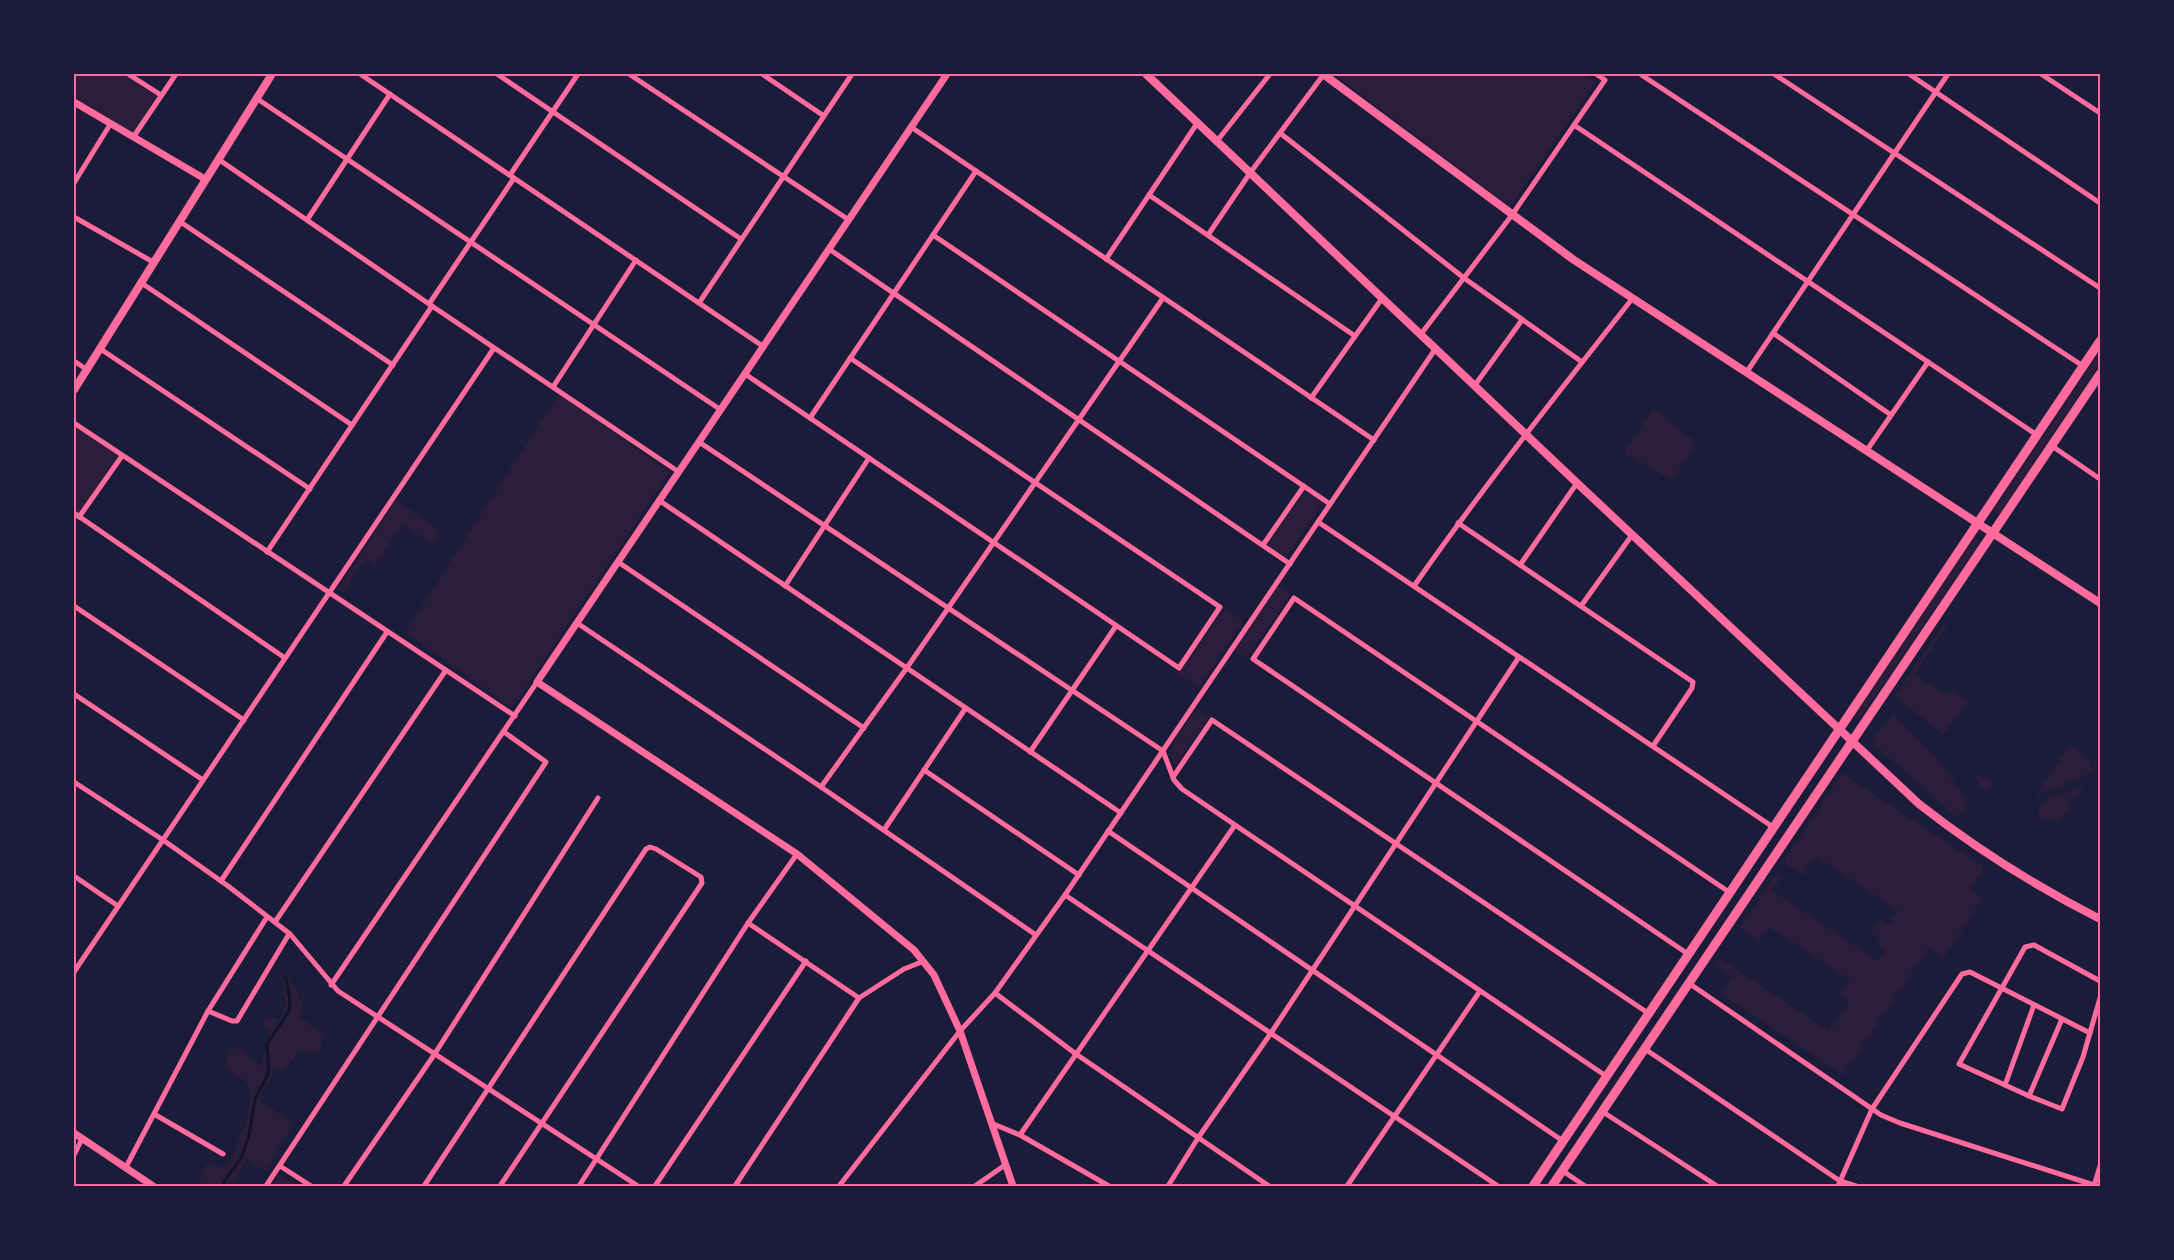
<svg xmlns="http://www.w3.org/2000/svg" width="2174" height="1260" viewBox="0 0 2174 1260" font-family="Quicksand,sans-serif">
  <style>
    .green { fill: #2a1e3b }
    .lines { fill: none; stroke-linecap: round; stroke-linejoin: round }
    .stream { stroke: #12122b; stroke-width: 3 }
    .minor { stroke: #ff6b9d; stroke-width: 5 }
    .tertiary { stroke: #ff6b9d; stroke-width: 7 }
    .secondary { stroke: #ff6b9d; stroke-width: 8 }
    .primary { stroke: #ff6b9d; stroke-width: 9 }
    .neatline { fill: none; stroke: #ff6b9d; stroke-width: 2 }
  </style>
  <rect width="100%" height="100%" fill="#1b1b3a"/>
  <!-- green -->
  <g class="green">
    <polygon points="74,74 132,74 162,93 133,135 74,103"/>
    <polygon points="1334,74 1584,74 1596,82 1510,207"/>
    <polygon points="2100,352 2100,364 1999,515 1993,511"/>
    <polygon points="559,394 670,472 512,708 405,632"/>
    <polygon points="1653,409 1697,443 1672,480 1624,453"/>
    <polygon points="74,424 120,456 79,515 74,511"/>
    <polygon points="1305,491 1323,503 1286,558 1267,545"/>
    <polygon points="396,500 441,531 433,544 402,524 375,565 365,559 343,593 338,589"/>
    <polygon points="1975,537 1981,541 1859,720 1853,717"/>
    <polygon points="1278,586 1291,594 1247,658 1234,650"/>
    <polygon points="1225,608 1243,621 1199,687 1179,674"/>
    <polygon points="1944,623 1947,625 1915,675 1948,696 1953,690 1968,701 1943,735 1895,696"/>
    <path d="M1197,708L1209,717L1174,767C1166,744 1185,726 1197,708Z"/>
    <polygon points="1893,713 1933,754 1969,802 1958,818 1871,742"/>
    <polygon points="2069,746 2088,758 2093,772 2035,797"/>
    <polygon points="1842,773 1984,867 1970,889 1983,898 1944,958 1928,948 1843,1075 1721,994 1732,977 1715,965 1720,958 1829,1031 1849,1002 1840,995 1850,980 1769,927 1759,941 1740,928 1777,873 1782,876 1772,891 1878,961 1885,951 1878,945 1881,940 1870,933 1880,918 1889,924 1898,911 1816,856 1803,875 1783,862"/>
    <polygon points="1974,774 1991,779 1991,788 1987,791 1983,790"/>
    <polygon points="2085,785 2060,821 2057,822 2050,818 2041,822 2038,811 2042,802"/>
    <path d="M287,976L296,989L303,1008L299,1016L324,1036L319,1051L306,1053L299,1051L284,1071L276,1069L259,1099L294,1124L265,1172L246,1159L235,1182L230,1181L225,1186H197L207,1163L225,1168C235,1155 254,1106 250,1091C248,1080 235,1074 226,1068L228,1050L235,1046L261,1066L270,1034L263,1022L265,1016L279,1020C292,1002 279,989 287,976Z"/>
    <polygon points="280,1174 299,1186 272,1186"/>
  </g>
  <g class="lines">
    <!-- stream -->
    <polyline class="stream" points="221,1186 241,1158 249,1135 255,1099 269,1072 267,1044 289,1011 290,1001 286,978"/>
    <!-- minor -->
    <g class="minor">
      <polyline points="128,74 161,95"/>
      <polyline points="360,74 764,347"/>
      <polyline points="497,74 741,239"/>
      <polyline points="629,74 849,220"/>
      <polyline points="762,74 824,116"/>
      <polyline points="1640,74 2083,366"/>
      <polyline points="1774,74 2100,288"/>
      <polyline points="1909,74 2100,203"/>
      <polyline points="2041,74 2100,113"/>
      <polyline points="256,98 721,410"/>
      <polyline points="1574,125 2037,435"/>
      <polyline points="911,127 1374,440"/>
      <polyline points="1280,133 1464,278 1582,362"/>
      <polyline points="134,136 176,74"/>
      <polyline points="1217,141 1270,74"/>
      <polyline points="218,159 432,306 679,472"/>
      <polyline points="510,175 578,74"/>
      <polyline points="74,183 111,123"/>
      <polyline points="1149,195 1355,336"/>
      <polyline points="74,217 153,262"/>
      <polyline points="307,220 390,94"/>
      <polyline points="179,221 393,365"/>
      <polyline points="933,235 1330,504"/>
      <polyline points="1208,235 1250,173 1324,74"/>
      <polyline points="829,249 1290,564"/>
      <polyline points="1106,259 1198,122"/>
      <polyline points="140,282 352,425"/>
      <polyline points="699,303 852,74"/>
      <polyline points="429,304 514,178"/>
      <polyline points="1773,333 1891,415"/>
      <polyline points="1421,334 1512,215 1605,80 1596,74"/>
      <polyline points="99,348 310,489"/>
      <polyline points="74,361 86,369"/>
      <polyline points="1746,373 1948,74"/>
      <polyline points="745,374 1179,668 1220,607 850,358"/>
      <polyline points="1475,385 1522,320"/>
      <polyline points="553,387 636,260"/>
      <polyline points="1311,398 1383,297"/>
      <polyline points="810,418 976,171"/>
      <polyline points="74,423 515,716"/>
      <polyline points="699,442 1163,751 1174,780 1182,789 1606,1076"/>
      <polyline points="2052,446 2100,479"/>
      <polyline points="1867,450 1928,362"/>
      <polyline points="660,501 1121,813"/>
      <polyline points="74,513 285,658"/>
      <polyline points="79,517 122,456"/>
      <polyline points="1318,522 1773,827"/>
      <polyline points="1458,523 1693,682 1692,688 1653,746"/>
      <polyline points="1263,545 1304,486"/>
      <polyline points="267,552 432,306"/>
      <polyline points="618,562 864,728"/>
      <polyline points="1520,565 1577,483"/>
      <polyline points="785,586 869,458"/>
      <path d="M1414,586C1483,487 1558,393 1632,299"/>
      <polyline points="74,606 244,720"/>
      <polyline points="1581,606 1632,535"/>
      <polyline points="577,623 821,787 1036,935"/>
      <polyline points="74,694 203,780"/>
      <polyline points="1030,752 1116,626"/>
      <polyline points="924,770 1079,875"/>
      <polyline points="1173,777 1212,720 1648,1013"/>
      <polyline points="74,782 163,840 228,886 290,934 338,991 638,1186"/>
      <polyline points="821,787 906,669 1163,298"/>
      <polyline points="884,830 965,709"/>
      <polyline points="1108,831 1563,1141"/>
      <polyline points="74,876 118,906"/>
      <polyline points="221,881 387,632"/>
      <polyline points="1065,895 1498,1186"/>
      <polyline points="275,922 446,670"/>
      <polyline points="748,923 859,998"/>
      <polyline points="1688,954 1253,659 1294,598 1729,892"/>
      <polyline points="74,972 494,348"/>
      <polyline points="2100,981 2034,945 2025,947 1959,1064 2029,1096 2062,1109 2083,1057 2100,998"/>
      <polyline points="1690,984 1881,1115 1900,1123 2094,1185"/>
      <polyline points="331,985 537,682"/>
      <polyline points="995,993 1076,1054 1269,1186"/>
      <polyline points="208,1011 232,1021 237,1021 289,934"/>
      <polyline points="1645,1049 1840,1181 1856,1186"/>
      <polyline points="2005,1085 2034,1005"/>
      <polyline points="2029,1096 2062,1019"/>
      <polyline points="1603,1112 1717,1186"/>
      <polyline points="154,1114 223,1154"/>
      <polyline points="991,1123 1020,1135 1109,1186"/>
      <polyline points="1020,1135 1235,825"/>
      <polyline points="74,1155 82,1139"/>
      <polyline points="280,1166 311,1186"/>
      <polyline points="126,1167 208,1011 267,917"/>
      <polyline points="1563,1171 1585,1186"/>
      <polyline points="266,1186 546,762 504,732"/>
      <polyline points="344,1186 434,1055 598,798"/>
      <polyline points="424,1186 646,849 650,847 656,849 701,877 702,883 500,1186"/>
      <polyline points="579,1186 748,923 797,854"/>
      <polyline points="655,1186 806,961"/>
      <polyline points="735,1186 859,998 904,969 924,961"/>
      <polyline points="839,1186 960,1031 995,993 1065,895 1436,348"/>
      <polyline points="975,1186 1005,1165"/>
      <polyline points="1168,1186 1198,1138 1271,1033 1519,657"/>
      <polyline points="1347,1186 1480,991"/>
      <polyline points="1838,1186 1872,1109 1962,974 1970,972 2090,1033"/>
      <polyline points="2094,1186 2100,1166"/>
    </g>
    <!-- tertiary -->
    <g class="tertiary">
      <polyline points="947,74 537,682 797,854 914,950 934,975 960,1031 1013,1186"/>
      <polyline points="74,102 205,179"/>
      <polyline points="74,1133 153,1186"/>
    </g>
    <!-- secondary -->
    <g class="secondary">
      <path d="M1146,74L1577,483L1919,804C1975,848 2037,887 2100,919"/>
      <polyline points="1323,74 1574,260 2100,603"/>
      <polyline points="74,390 272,74"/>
    </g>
    <!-- primary -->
    <g class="primary">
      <polyline points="1533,1186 2100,341"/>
      <polyline points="1552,1186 2100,374"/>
    </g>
  </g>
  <!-- border -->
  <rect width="2174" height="1260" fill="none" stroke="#1b1b3a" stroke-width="150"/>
  <rect x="75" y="75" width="2024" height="1110" class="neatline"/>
</svg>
